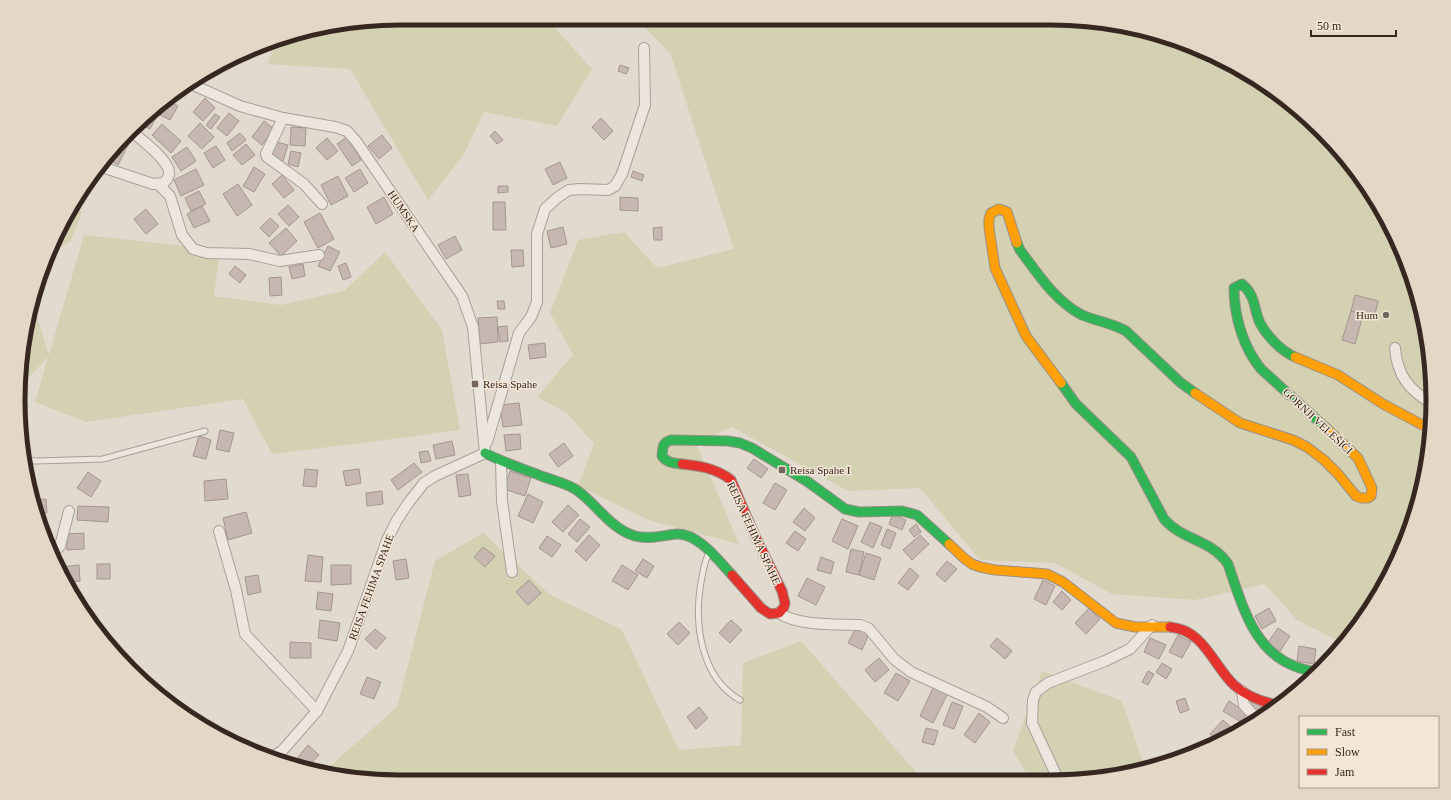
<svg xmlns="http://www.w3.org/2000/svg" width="1451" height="800" viewBox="0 0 1451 800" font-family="Georgia,serif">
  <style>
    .green { fill: #d4d0b2 }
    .building { fill: #c6b8b0; stroke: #a3968e }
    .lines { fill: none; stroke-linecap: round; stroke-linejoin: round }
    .lane-casing { stroke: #a8a098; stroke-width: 7 }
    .street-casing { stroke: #a8a098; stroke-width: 12 }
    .fast-casing { stroke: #988f88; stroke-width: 11 }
    .slow-casing { stroke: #988f88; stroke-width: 11 }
    .jam-casing { stroke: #988f88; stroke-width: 11 }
    .lane { stroke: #ece6df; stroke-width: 5 }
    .street { stroke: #ece6df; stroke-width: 10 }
    .fast { stroke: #30b455; stroke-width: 9 }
    .slow { stroke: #ff9f0a; stroke-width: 9 }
    .jam { stroke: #e5322d; stroke-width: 9 }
    .poi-dot { fill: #73665d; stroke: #f3e6d6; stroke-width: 1.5 }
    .labels { text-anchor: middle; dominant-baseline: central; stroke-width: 3; stroke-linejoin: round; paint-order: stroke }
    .street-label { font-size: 11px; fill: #362820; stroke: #f3e6d6 }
    .poi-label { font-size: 11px; fill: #362820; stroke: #f3e6d6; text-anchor: start }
    .rim { fill: none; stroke: #362820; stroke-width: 5 }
  </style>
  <rect width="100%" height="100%" fill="#e3dacf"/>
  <!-- green -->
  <g class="green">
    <polygon points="400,18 546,18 592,69 557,126 484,112 463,156 428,200 350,69 268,64 275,39 277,38"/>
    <polygon points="635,18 1076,19 1174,38 1242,69 1303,113 1354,168 1394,231 1420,301 1432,375 1430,450 1413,523 1382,591 1345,638 1339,641 1297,620 1265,584 1195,600 1112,594 1055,563 980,560 920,488 848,491 732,427 696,443 739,544 651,521 578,486 594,444 567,413 537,397 573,355 550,313 578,240 624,232 657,268 734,249 670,53"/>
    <polygon points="74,207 82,212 71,241 54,251"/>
    <polygon points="84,235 220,250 214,296 281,305 344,291 385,252 442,330 460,430 378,441 272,454 243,399 86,422 35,402 48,357 23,383 31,301 32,300 49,355"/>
    <polygon points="483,533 549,594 622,630 679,750 741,745 743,663 801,641 922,779 375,781 337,775 329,767 397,707 435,561"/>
    <polygon points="1042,671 1122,701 1145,768 1101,779 1030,779 1013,751"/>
  </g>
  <!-- building -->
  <g class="building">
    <polygon points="620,65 629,68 626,74 618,71"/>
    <polygon points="205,98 215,108 203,121 193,112"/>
    <polygon points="165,99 178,106 170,120 158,114"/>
    <polygon points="229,113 239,121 227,136 217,128"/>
    <polygon points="152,114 157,116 150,129 142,125"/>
    <polygon points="215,114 220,117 211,129 206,125"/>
    <polygon points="601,118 613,131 604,140 592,127"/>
    <polygon points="264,121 274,129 262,145 252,137"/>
    <polygon points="200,123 214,137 202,149 188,136"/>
    <polygon points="162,124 181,141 171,153 152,135"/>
    <polygon points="291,127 306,128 305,146 290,145"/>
    <polygon points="495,131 503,140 497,144 490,136"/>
    <polygon points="240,133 246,140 232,151 227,143"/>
    <polygon points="382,135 392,148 379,159 368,146"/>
    <polygon points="347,137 361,160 352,166 337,144"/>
    <polygon points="327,138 338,151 327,160 316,148"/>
    <polygon points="273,141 288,145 283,161 269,157"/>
    <polygon points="124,143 128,145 118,165 109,160"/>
    <polygon points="246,144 255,155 242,165 233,155"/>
    <polygon points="216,146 225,160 213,168 204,153"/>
    <polygon points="187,147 196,161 181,171 172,157"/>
    <polygon points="291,151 301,153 298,167 288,164"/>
    <polygon points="560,162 567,178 553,185 545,169"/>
    <polygon points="254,167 265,174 254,192 243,186"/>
    <polygon points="196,169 204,185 181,196 174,180"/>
    <polygon points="360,169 368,183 354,192 345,178"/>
    <polygon points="633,171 644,175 642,181 631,177"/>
    <polygon points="282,175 294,190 284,198 272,184"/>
    <polygon points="338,176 348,196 331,205 321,185"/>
    <polygon points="238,184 252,205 237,216 223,194"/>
    <polygon points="498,186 508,186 508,192 498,193"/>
    <polygon points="199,191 206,204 191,211 185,198"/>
    <polygon points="384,197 393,214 376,224 367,207"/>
    <polygon points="620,197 638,198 638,211 620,210"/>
    <polygon points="493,202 505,202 506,230 493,230"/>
    <polygon points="288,205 299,217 289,226 278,214"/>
    <polygon points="202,206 210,221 194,228 187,214"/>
    <polygon points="146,209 158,224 146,234 134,219"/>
    <polygon points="320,213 334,239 318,248 304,222"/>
    <polygon points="270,218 279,226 269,237 260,228"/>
    <polygon points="563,227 567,244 551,248 547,231"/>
    <polygon points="662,227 662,240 654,240 653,228"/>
    <polygon points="286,228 297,241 281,256 269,243"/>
    <polygon points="455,236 462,250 446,259 438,245"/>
    <polygon points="328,246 340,252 330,271 318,266"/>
    <polygon points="511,250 523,250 524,266 512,267"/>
    <polygon points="346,263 351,277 343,280 338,266"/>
    <polygon points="303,264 305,276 292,279 289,267"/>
    <polygon points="235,266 246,275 240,283 229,274"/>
    <polygon points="281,277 282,295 270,296 269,278"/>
    <polygon points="1355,295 1378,301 1374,318 1351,311"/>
    <polygon points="497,301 504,301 505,309 498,309"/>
    <polygon points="1351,311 1363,315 1355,344 1342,340"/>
    <polygon points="497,317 498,342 480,344 478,318"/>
    <polygon points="507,326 508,341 500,342 498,327"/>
    <polygon points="545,343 546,357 530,359 528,345"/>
    <polygon points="519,403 522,425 503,427 500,405"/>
    <polygon points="220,430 234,433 229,452 216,449"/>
    <polygon points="520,434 521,449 506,451 504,435"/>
    <polygon points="199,436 211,440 206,459 193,456"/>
    <polygon points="452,441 455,455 436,459 433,445"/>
    <polygon points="564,443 573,456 558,467 549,454"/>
    <polygon points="428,451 431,461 421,463 419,452"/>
    <polygon points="754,459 768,469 761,478 747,468"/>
    <polygon points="414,463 422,472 398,490 391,480"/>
    <polygon points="305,469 318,470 316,487 303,486"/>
    <polygon points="359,469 361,483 346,486 343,471"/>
    <polygon points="510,471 531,478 525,496 504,489"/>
    <polygon points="88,472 101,481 91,497 77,488"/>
    <polygon points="468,474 471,495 459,497 456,475"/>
    <polygon points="226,479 228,499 205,501 204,481"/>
    <polygon points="775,483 787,490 775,510 763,503"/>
    <polygon points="382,491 383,504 367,506 366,493"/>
    <polygon points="528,494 543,502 533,523 518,516"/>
    <polygon points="46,499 47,513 39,513 36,500"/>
    <polygon points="568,505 579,515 563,532 552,522"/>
    <polygon points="78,506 109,507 108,522 77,520"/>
    <polygon points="804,508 815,518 805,531 793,522"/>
    <polygon points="246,512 252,533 228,540 223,518"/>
    <polygon points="893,514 906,520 902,530 889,524"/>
    <polygon points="580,519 590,527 577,542 568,534"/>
    <polygon points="842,519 858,526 848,549 832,541"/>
    <polygon points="870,522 882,527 873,548 861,542"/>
    <polygon points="916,524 921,532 914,537 909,530"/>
    <polygon points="887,529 896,533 890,549 881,545"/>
    <polygon points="795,531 806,539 798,551 786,543"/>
    <polygon points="84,533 84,549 67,550 67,534"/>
    <polygon points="589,535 600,545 586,561 575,551"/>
    <polygon points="920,535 929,544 912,560 903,550"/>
    <polygon points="547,536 561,545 552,557 539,548"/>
    <polygon points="483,547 495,556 485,567 474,557"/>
    <polygon points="851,549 864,552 859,575 846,572"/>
    <polygon points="866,553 881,558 874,580 859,575"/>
    <polygon points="308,555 323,557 321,582 305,581"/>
    <polygon points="821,557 834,562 831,574 817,570"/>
    <polygon points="406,559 409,578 396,580 393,561"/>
    <polygon points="643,559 654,566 647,578 635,571"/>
    <polygon points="947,561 957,569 945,582 936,574"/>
    <rect x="97" y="564" width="13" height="15"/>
    <polygon points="79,565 80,581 69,582 60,567"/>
    <polygon points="331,565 351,565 351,584 331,585"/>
    <polygon points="622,565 638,575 628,590 612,581"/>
    <polygon points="910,568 919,576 908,590 898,583"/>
    <polygon points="258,575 261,592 248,595 245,577"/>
    <polygon points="807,578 825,587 816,605 798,596"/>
    <polygon points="529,580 541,593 528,605 516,592"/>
    <polygon points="1043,580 1055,586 1046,605 1034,599"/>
    <polygon points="1062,591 1071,600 1062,610 1053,602"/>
    <polygon points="318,592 333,594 331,611 316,609"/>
    <polygon points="1089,608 1100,619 1086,634 1075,623"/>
    <polygon points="1269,608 1276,621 1262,629 1255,616"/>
    <polygon points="320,620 340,623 337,641 318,638"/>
    <polygon points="731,620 742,630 730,643 719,633"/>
    <polygon points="679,622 690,633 678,645 667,634"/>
    <polygon points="856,628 869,634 862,650 848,643"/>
    <polygon points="1278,628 1290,636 1279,653 1267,644"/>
    <polygon points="375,629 386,638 376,649 365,639"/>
    <polygon points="1178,635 1191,642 1182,658 1169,652"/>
    <polygon points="997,638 1012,651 1005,659 990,646"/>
    <polygon points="1150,638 1166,645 1159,659 1144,652"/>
    <polygon points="290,642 311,643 311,658 290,658"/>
    <polygon points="1299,646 1316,649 1314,664 1297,661"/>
    <polygon points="879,658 889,670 875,682 865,670"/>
    <polygon points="1162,663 1172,669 1166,679 1156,672"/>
    <polygon points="1148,671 1154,674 1148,685 1142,682"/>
    <polygon points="896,673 910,681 898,701 884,693"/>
    <polygon points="367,677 381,682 374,699 360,694"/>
    <polygon points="934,686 948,693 933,723 920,716"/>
    <polygon points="1185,698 1189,710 1180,713 1176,701"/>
    <polygon points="1253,700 1269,708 1265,716 1249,708"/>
    <polygon points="1229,701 1247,713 1241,722 1223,711"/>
    <polygon points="952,702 963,706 954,729 943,725"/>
    <polygon points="699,707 708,718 696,729 687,717"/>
    <polygon points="979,713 990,722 975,743 964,735"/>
    <polygon points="1223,720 1233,729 1227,736 1217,741 1210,734"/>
    <polygon points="926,728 938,731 934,745 922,742"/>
    <polygon points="308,745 319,755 309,766 298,757"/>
    <polygon points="283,755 297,765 295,767 279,760"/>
  </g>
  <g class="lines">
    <defs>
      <g id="lane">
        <polyline points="27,460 36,461 103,459 205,431"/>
        <path d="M709,553C704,562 703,572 701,582C694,623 700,677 740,700"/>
      </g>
      <g id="street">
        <polyline points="191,84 240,106 283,118 335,127 347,131 356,141 462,296 473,327 485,453 435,476 424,483 409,502 397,520 387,540 348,651 317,711 282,751 272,757"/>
        <polyline points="283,118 266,154 267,157 304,184 322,204"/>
        <path d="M102,167L153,184L164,183C166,180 170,177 169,172C168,159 143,142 134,133"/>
        <polyline points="158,184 170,196 182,235 193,249 207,253 249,254 280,261 319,255"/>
        <path d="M1395,348C1397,375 1409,390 1431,403"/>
        <polyline points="487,442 519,333 531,317 537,302 537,234 545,209 558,197 569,190 580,189 608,190 615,186 622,174 645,105 644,48"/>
        <polyline points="501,461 502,501 512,572"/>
        <polyline points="219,531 236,590 245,634 317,711"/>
        <polyline points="48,548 58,548 60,546 69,511"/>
        <path d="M779,613C798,626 836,624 860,625L868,628L871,631L894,659L911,672L987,707L1003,718"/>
        <polyline points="1242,691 1244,705 1258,720"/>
        <polyline points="1058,779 1032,723 1033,700 1036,692 1048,683 1105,661 1130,649 1152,625"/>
      </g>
      <g id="fast">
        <path d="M1017,243L1020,250C1038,274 1055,301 1082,315C1096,321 1112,323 1126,331L1181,383L1195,393"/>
        <path d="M1295,357C1281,351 1267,336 1260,323C1253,307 1256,296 1242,284L1234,288C1234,316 1243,347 1261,369L1326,428"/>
        <path d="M1061,383L1076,404L1131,457L1164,519C1183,541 1211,539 1228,564C1245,614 1258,666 1319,672"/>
        <path d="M485,453C504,463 524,469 544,477C555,481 569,484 578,491C597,505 611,529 635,536C649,540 664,535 677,534C698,533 719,561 732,575"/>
        <path d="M682,464C674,463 667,463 662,456C663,447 662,443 671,440L728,441L740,443L752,448L808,482L845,509L859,512L902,511L917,515L949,544"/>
      </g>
      <g id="slow">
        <polyline points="1017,243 1007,212 999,209 991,213 989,219 989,228 995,268 1026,336 1061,383"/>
        <polyline points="1295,357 1338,375 1383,404 1430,429"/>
        <polyline points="1195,393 1240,423 1293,440 1307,447 1324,460 1338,474 1356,496 1361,498 1368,498 1371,496 1372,488 1358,458 1326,428"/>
        <polyline points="949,544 965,559 972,564 980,567 995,570 1047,574 1063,582 1116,623 1135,627 1170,627"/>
      </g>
      <g id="jam">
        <path d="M682,464C700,466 716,468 731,480L755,536L782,591L785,603L784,607L779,613L770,614L761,608L732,575"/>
        <path d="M1170,627C1204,630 1213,665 1234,685C1246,696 1262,702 1278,705"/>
      </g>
    </defs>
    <!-- lane casing -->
    <use href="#lane" class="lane-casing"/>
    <!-- street casing -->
    <use href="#street" class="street-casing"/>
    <!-- fast casing -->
    <use href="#fast" class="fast-casing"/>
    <!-- slow casing -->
    <use href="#slow" class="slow-casing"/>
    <!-- jam casing -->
    <use href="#jam" class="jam-casing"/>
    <!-- lane -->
    <use href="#lane" class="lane"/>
    <!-- street -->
    <use href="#street" class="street"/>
    <!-- fast -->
    <use href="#fast" class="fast"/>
    <!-- slow -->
    <use href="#slow" class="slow"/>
    <!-- jam -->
    <use href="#jam" class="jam"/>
  </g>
  <!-- markers -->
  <g class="poi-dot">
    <circle cx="1386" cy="315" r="4"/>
    <rect x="471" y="380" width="8" height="8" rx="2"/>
    <rect x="778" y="466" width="8" height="8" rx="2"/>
  </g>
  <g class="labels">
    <!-- street labels -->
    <g class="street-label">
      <text transform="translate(404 211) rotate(56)">HUMSKA</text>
      <text transform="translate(1318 421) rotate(43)">GORNJI VELEŠIĆI</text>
      <text transform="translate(754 533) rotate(65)">REISA FEHIMA SPAHE</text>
      <text transform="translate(371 587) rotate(-70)">REISA FEHIMA SPAHE</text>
    </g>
    <!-- poi labels -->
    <g class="poi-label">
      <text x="1378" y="315" text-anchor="end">Hum</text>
      <text x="483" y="384">Reisa Spahe</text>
      <text x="790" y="470">Reisa Spahe I</text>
    </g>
  </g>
  <!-- crop -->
  <path d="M0 0H1451V800H0ZM400 25H1051A375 375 0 0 1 1426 400V400A375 375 0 0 1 1051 775H400A375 375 0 0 1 25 400V400A375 375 0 0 1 400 25Z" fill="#e4d7c7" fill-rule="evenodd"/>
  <path class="rim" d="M400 25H1051A375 375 0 0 1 1426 400V400A375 375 0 0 1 1051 775H400A375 375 0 0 1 25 400V400A375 375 0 0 1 400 25Z"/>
  <!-- legend -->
  <rect x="1299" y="716" width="140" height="72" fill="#f3e6d6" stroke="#a79a8d"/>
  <rect x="1307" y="729" width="20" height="6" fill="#30b455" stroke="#a79a8d"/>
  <text x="1335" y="736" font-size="12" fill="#362820">Fast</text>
  <rect x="1307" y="749" width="20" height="6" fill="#ff9f0a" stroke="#a79a8d"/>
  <text x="1335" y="756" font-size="12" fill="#362820">Slow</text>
  <rect x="1307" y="769" width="20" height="6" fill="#e5322d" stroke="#a79a8d"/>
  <text x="1335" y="776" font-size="12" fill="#362820">Jam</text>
  <!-- scale -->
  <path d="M1311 30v6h85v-6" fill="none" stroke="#362820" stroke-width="2"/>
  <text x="1317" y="30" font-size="12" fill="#362820" stroke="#f3e6d6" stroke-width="3" paint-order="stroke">50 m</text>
</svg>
